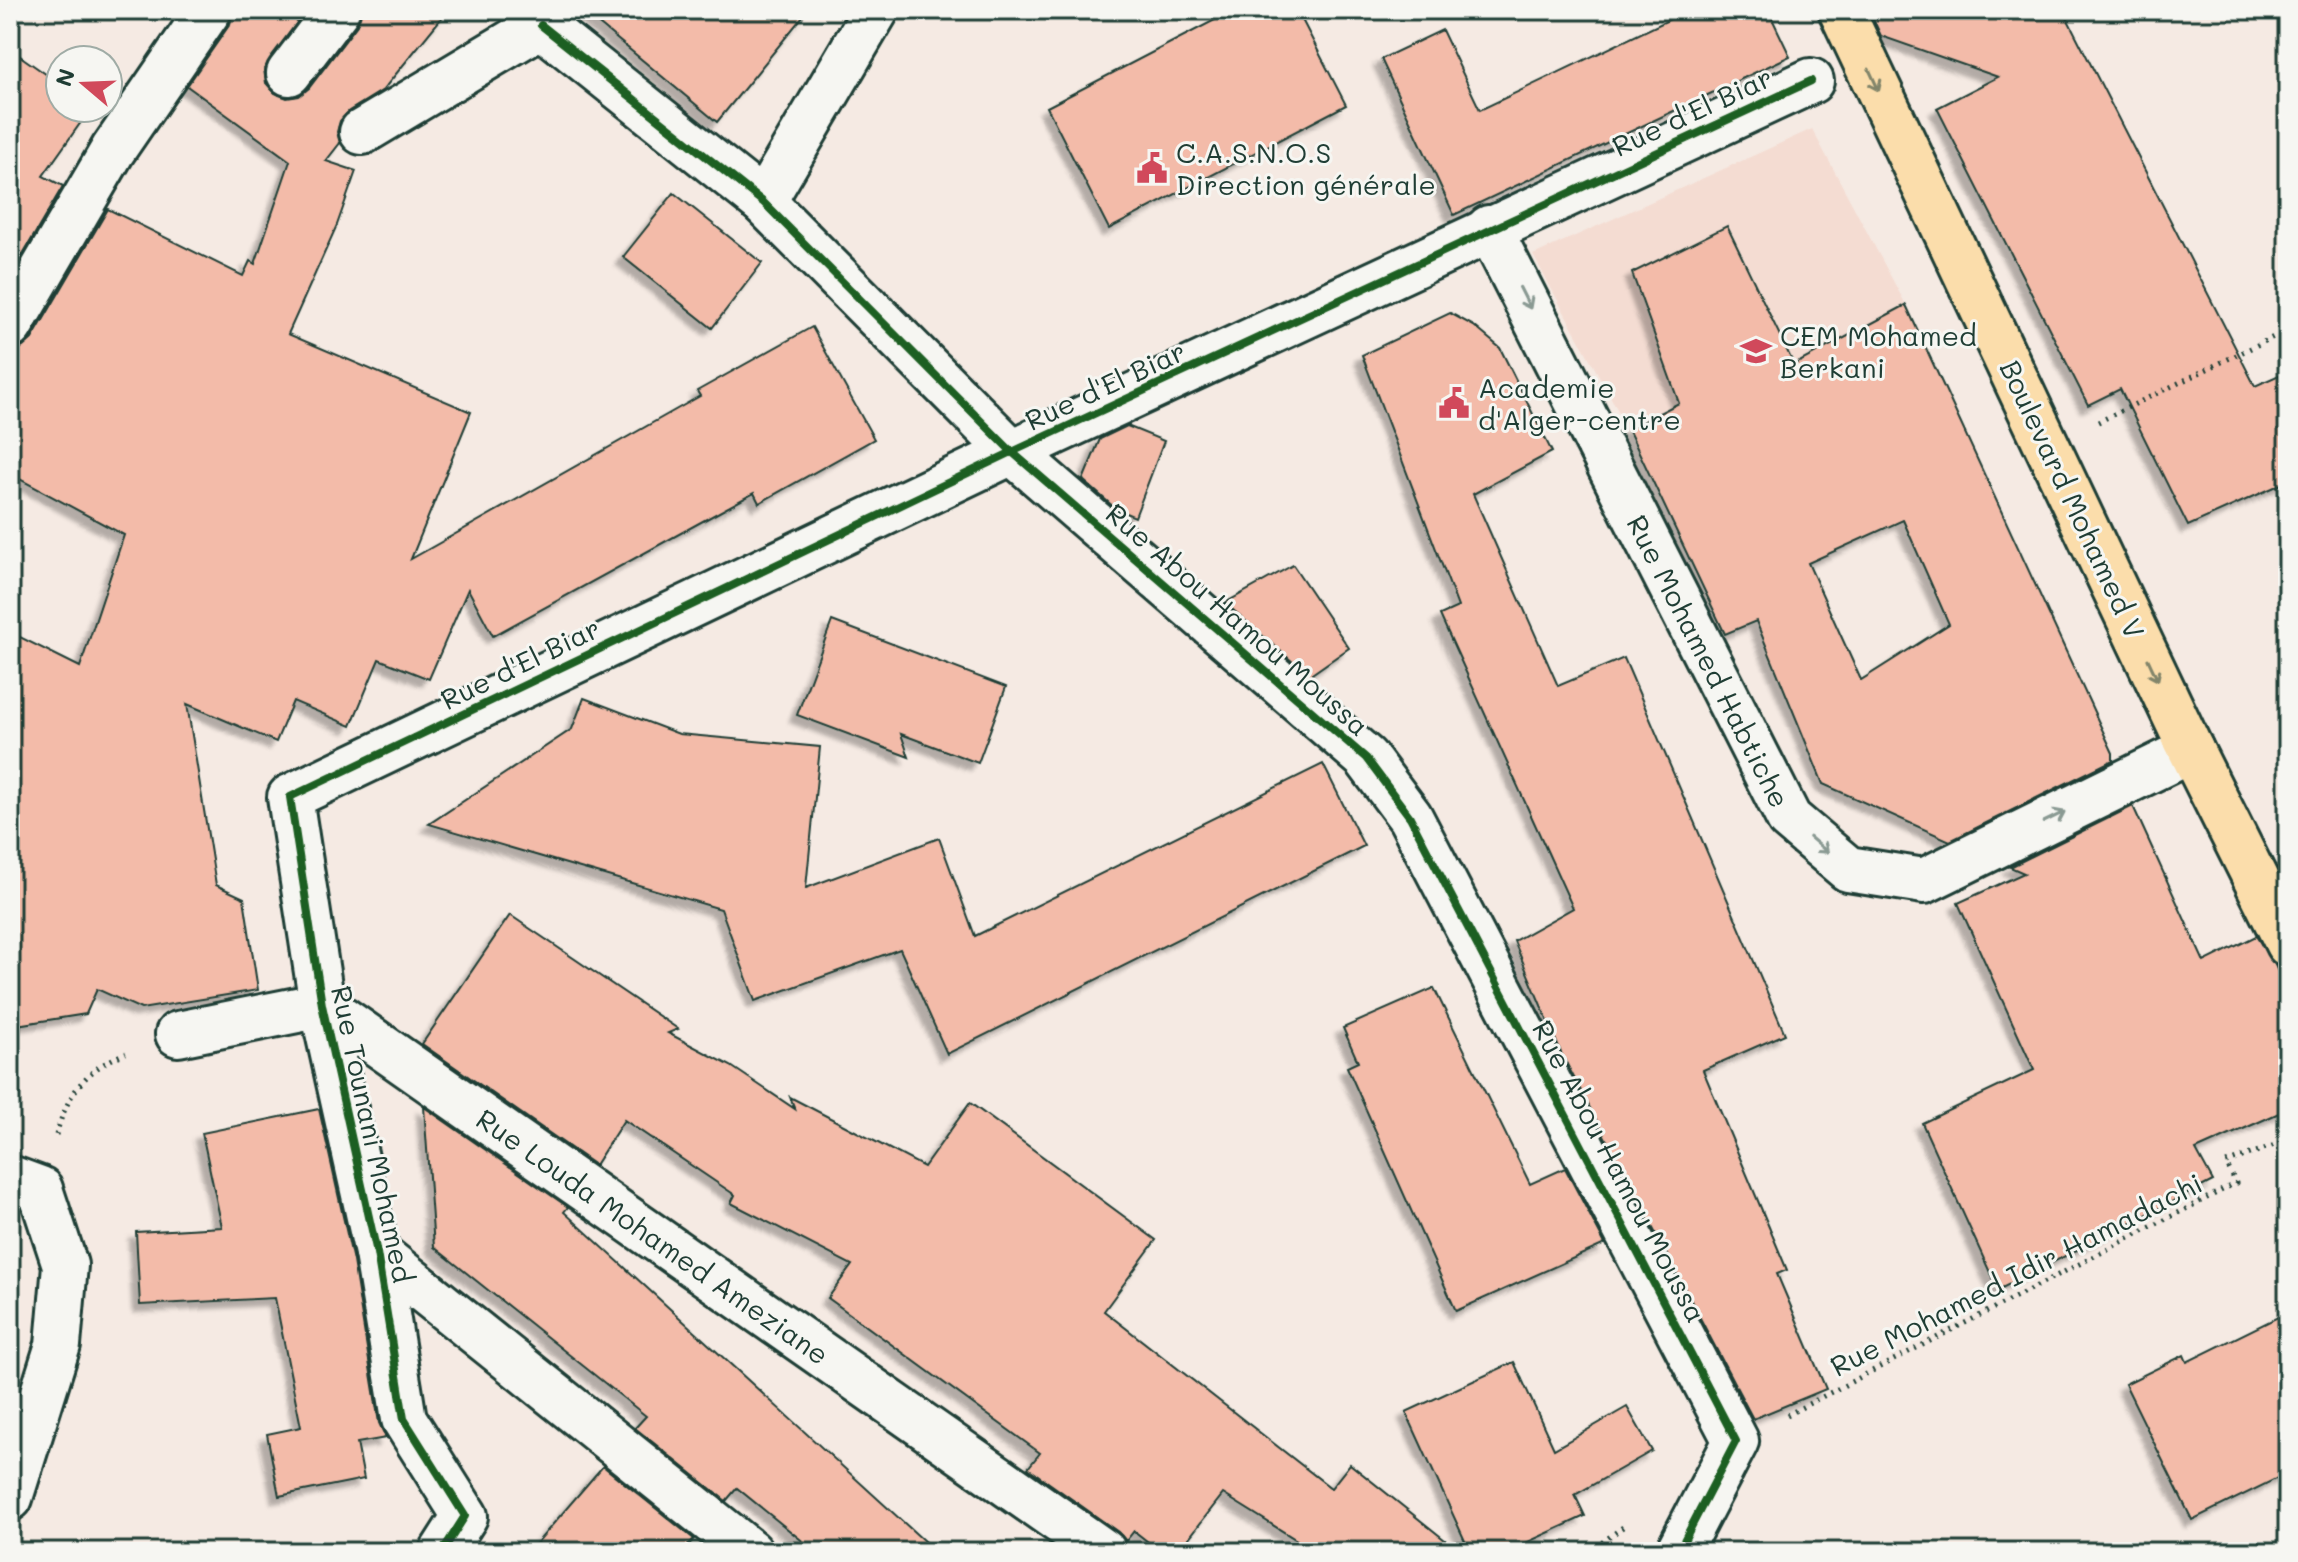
<svg xmlns="http://www.w3.org/2000/svg" width="2298" height="1562" viewBox="0 0 2298 1562" font-family="Mali,sans-serif">
  <style>
    .built { fill: #f4dcd2 }
    .building { fill: #f3bba9; stroke: #1f3d34; stroke-width: 2; fill-rule: evenodd; filter: url(#shadow) }
    .lines { fill: none; stroke-linecap: round; stroke-linejoin: round }
    .minor-casing { stroke: #1f3d34; stroke-width: 50 }
    .primary-casing { stroke: #1f3d34; stroke-width: 50 }
    .path { stroke: #1f3d34; stroke-width: 5; stroke-dasharray: 2 6; stroke-linecap: butt }
    .minor { stroke: #f6f6f2; stroke-width: 44 }
    .primary { stroke: #fbddab; stroke-width: 44 }
    .cycleway-casing { stroke: #f6f6f2; stroke-width: 13 }
    .cycleway { stroke: #1b5e20; stroke-width: 8 }
    .oneway { stroke: #82856a }
    .oneway2 { stroke: #8a9a93 }
    .labels { text-anchor: middle; dominant-baseline: central; stroke-width: 6; stroke-linejoin: round; paint-order: stroke }
    .street-label { font-size: 28px; fill: #1f3d34; stroke: #f6f6f2 }
    .poi-label { font-size: 28px; fill: #1f3d34; stroke: #f6f6f2; text-anchor: start }
  </style>
  <defs>
    <filter id="shadow"><feDropShadow dx="-7" dy="7" stdDeviation="2" flood-color="#0004"/></filter>
  </defs>
  <rect width="100%" height="100%" fill="#f5eae3"/>
  <filter id="ink" filterUnits="userSpaceOnUse"><feTurbulence type="fractalNoise" baseFrequency=".0125" numOctaves="2"/><feDisplacementMap in="SourceGraphic" scale="16" xChannelSelector="R" yChannelSelector="G"/><feConvolveMatrix kernelMatrix="1 2 1 2 8 2 1 2 1" color-interpolation-filters="sRGB"/></filter>
  <g filter="url(#ink)">
    <!-- built -->
    <polygon class="built" points="1812,129 1906,305 1988,481 1800,567 1812,598 1725,634 1628,429 1533,255"/>
    <!-- building -->
    <g class="building">
      <polygon points="234,10 306,10 264,69 266,83 275,93 287,98 299,96 309,88 357,25 361,10 448,10 383,90 349,111 340,121 337,132 340,143 326,161 356,171 337,225 288,334 471,412 411,559 700,396 697,391 812,327 874,439 759,503 754,493 493,636 468,589 429,679 379,659 351,726 293,701 276,742 187,704 216,885 244,898 258,990 141,1009 97,989 86,1014 10,1026 10,632 80,667 124,535 10,474 10,351 23,347 32,339 108,209 243,276 250,261 255,264 290,161 187,86 230,24"/>
      <polygon points="582,10 808,10 717,122"/>
      <polygon points="1234,10 1297,10 1346,105 1109,229 1047,107"/>
      <polygon points="1689,10 1768,10 1790,56 1454,215 1381,59 1442,30 1480,110"/>
      <polygon points="1869,10 2063,10 2255,386 2288,371 2288,481 2188,526 2120,389 2088,405 1937,108 1998,77 1881,36"/>
      <polygon points="10,49 60,84 60,108 91,108 43,176 63,186 10,276"/>
      <polygon points="674,193 762,263 712,328 623,257"/>
      <path d="M1727,226L1794,365L1906,305L2113,753V760L1950,841L1823,784L1756,621L1725,634L1628,429L1679,403L1632,273ZM1903,520L1949,624L1861,680L1808,563Z"/>
      <polygon points="1450,313 1474,326 1500,348 1552,452 1473,494 1558,686 1624,658 1785,1034 1703,1070 1787,1270 1777,1274 1826,1389 1753,1419 1561,1053 1514,941 1573,908 1440,615 1458,607 1362,355"/>
      <polygon points="1127,426 1164,441 1135,517 1116,509 1083,480 1100,439"/>
      <polygon points="1293,565 1349,648 1309,676 1225,603"/>
      <polygon points="832,621 1006,687 978,763 901,734 909,757 797,715"/>
      <polygon points="584,698 679,734 820,747 806,888 939,838 975,936 1323,764 1364,846 947,1054 900,949 755,1001 721,909 429,824 572,729"/>
      <polygon points="2133,806 2204,962 2256,936 2275,965 2288,993 2288,1109 2196,1150 2213,1181 1998,1290 1922,1123 2034,1070 1958,903 2024,873 2010,867"/>
      <polygon points="510,915 678,1029 668,1033 731,1066 795,1109 790,1097 924,1167 970,1103 1156,1240 1104,1311 1331,1488 1350,1464 1460,1552 1316,1552 1223,1494 1178,1552 1161,1552 1134,1531 1126,1541 1118,1532 1028,1468 1040,1453 828,1298 852,1265 731,1203 735,1195 624,1120 595,1165 422,1044"/>
      <polygon points="1434,988 1530,1184 1565,1168 1605,1244 1456,1311 1347,1067 1358,1062 1343,1028"/>
      <polygon points="424,1107 568,1207 564,1212 936,1552 816,1552 737,1488 726,1501 635,1428 646,1416 434,1247"/>
      <polygon points="319,1109 353,1261 379,1423 386,1438 357,1443 364,1479 279,1496 267,1434 301,1427 275,1298 140,1305 136,1232 222,1227 202,1133"/>
      <polygon points="2288,1312 2288,1473 2192,1520 2125,1384 2184,1355 2187,1362"/>
      <polygon points="1514,1362 1554,1449 1627,1407 1652,1451 1575,1495 1585,1516 1506,1552 1470,1552 1406,1412"/>
      <polygon points="603,1466 694,1539 682,1552 529,1552"/>
    </g>
    <g class="lines">
      <defs>
        <g id="minor">
          <polyline points="541,25 763,202 1012,452 1366,758 1410,817 1736,1441 1678,1552"/>
          <polyline points="289,73 337,10"/>
          <polyline points="362,132 541,25 553,10"/>
          <polyline points="763,202 876,10"/>
          <polyline points="1489,228 1789,819 1848,869 1924,881 2191,750"/>
          <polyline points="10,326 113,150 209,10"/>
          <polyline points="178,1034 322,1005 1104,1552"/>
          <polyline points="10,1178 40,1189 65,1265 58,1345 10,1498"/>
          <polyline points="377,1253 750,1552"/>
          <polyline points="442,1552 465,1516 404,1419 377,1253 322,1005 290,797 1012,452 1811,81"/>
        </g>
        <polyline id="primary" points="1841,10 2191,750 2288,944"/>
      </defs>
      <!-- minor casing -->
      <use href="#minor" class="minor-casing"/>
      <!-- primary casing -->
      <use href="#primary" class="primary-casing"/>
      <!-- path -->
      <g class="path">
        <polyline points="2098,422 2288,330"/>
        <path d="M56,1135C68,1093 85,1069 126,1053"/>
        <polyline points="1787,1415 2236,1183 2226,1163 2288,1140"/>
        <polyline points="1589,1552 1627,1524"/>
      </g>
      <!-- minor -->
      <use href="#minor" class="minor"/>
      <!-- primary -->
      <use href="#primary" class="primary"/>
      <defs>
        <g id="cycleway">
          <polyline points="541,25 763,202 1012,452 1366,758 1410,817 1736,1441 1678,1552"/>
          <polyline points="442,1552 465,1516 404,1419 377,1253 322,1005 290,797 1012,452 1811,81"/>
        </g>
      </defs>
      <!-- cycleway casing -->
      <use href="#cycleway" class="cycleway-casing"/>
      <!-- cycleway -->
      <use href="#cycleway" class="cycleway"/>
    </g>
    <!-- one-way arrows -->
    <defs><path id="oneway-shaft" d="M-6 0H5M1.5-3L5.5 0L1.5 3" fill="none" stroke-width="1.6" stroke-linecap="round" stroke-linejoin="round" transform="scale(2)"/></defs>
    <g class="oneway">
      <use href="#oneway-shaft" transform="translate(1874 80) rotate(65)"/>
      <use href="#oneway-shaft" transform="translate(2153 670) rotate(65)"/>
    </g>
    <g class="oneway2">
      <use href="#oneway-shaft" transform="translate(1525 298) rotate(63)"/>
      <use href="#oneway-shaft" transform="translate(2054 817) rotate(-26)"/>
      <use href="#oneway-shaft" transform="translate(1819 845) rotate(40)"/>
    </g>
  </g>
  <!-- icons -->
  <defs>
    <symbol id="civic-bare" viewBox="-9 -9 18 18"><path d="M-.6-6.5H3V-4.5H.6V-3L4-1V1h2V6H-6V1h2V-1L-.6-3ZM-1.2 2.5V6h2.4V2.5Z" fill="#d1495b" stroke="#f6f6f2" stroke-width="2.5" paint-order="stroke"/></symbol>
    <symbol id="school-bare" viewBox="-9 -9 18 18"><path d="M0-5L7-2L0 1L-7-2ZM-4 1L0 2.5L4 1V4Q0 6-4 4Z" fill="#d1495b" stroke="#f6f6f2" stroke-width="2.5" paint-order="stroke"/></symbol>
  </defs>
  <g fill-rule="evenodd">
    <use href="#civic-bare" x="1130" y="146" width="44" height="44"/>
    <use href="#school-bare" x="1734" y="329" width="44" height="44"/>
    <use href="#civic-bare" x="1432" y="381" width="44" height="44"/>
  </g>
  <g class="labels">
    <!-- street labels -->
    <g class="street-label">
      <text transform="translate(1692 111) rotate(-25)">Rue d'El Biar</text>
      <text transform="translate(1105 385) rotate(-25)">Rue d'El Biar</text>
      <text transform="translate(2073 499) rotate(65)">Boulevard Mohamed V</text>
      <text transform="translate(1238 619) rotate(41)">Rue Abou Hamou Moussa</text>
      <text transform="translate(1709 661) rotate(63)">Rue Mohamed Habtiche</text>
      <text transform="translate(520 663) rotate(-26)">Rue d'El Biar</text>
      <text transform="translate(373 1134) rotate(78)">Rue Tounani Mohamed</text>
      <text transform="translate(1620 1171) rotate(62)">Rue Abou Hamou Moussa</text>
      <text transform="translate(653 1236) rotate(35)">Rue Louda Mohamed Ameziane</text>
      <text transform="translate(2016 1274) rotate(-27)">Rue Mohamed Idir Hamadachi</text>
    </g>
    <!-- poi labels -->
    <g class="poi-label">
      <text x="1176" y="152">C.A.S.N.O.S<tspan x="1176" dy="32">Direction générale</tspan></text>
      <text x="1780" y="335">CEM Mohamed<tspan x="1780" dy="32">Berkani</tspan></text>
      <text x="1478" y="387">Academie<tspan x="1478" dy="32">d'Alger-centre</tspan></text>
    </g>
  </g>
  <!-- margin -->
  <rect width="2298" height="1562" fill="none" stroke="#f6f6f2" stroke-width="40"/>
  <rect x="20" y="20" width="2258" height="1522" fill="none" stroke="#1f3d34" stroke-width="3" filter="url(#ink)"/>
  <!-- north arrow -->
  <g transform="translate(84 84) rotate(289)"><circle r="38" fill="#f6f6f2" stroke="#a0aca6" stroke-width="2"/>
  <path d="M0-6L14 30L0 20L-14 30Z" fill="#d1495b"/>
  <text y="-12" font-size="22" font-weight="bold" text-anchor="middle" fill="#1f3d34">N</text>
  </g>
</svg>
